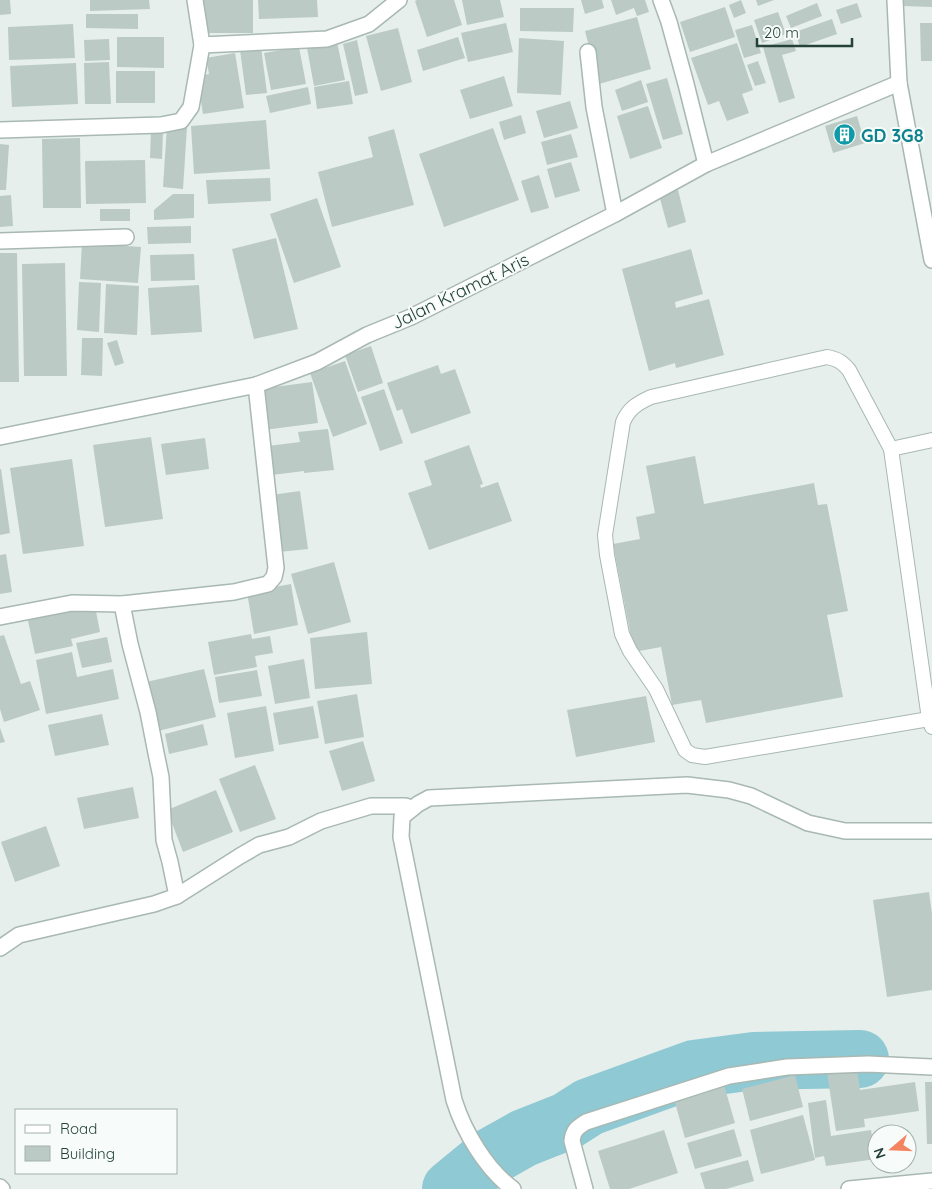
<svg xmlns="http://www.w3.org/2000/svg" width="932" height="1189" viewBox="0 0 932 1189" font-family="Quicksand,sans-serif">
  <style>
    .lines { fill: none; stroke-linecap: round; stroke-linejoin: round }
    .river { stroke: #8ec9d4; stroke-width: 58 }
    .building { fill: #bbcac4 }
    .lane-casing { stroke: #a8b8b2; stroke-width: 16 }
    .street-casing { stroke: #a8b8b2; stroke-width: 18 }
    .lane { stroke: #fff; stroke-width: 14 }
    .street { stroke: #fff; stroke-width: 15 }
    .labels { text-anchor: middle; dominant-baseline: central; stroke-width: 4; stroke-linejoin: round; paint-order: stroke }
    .culture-label { font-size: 18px; font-weight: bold; fill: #0d838f; stroke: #f7fbf9; text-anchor: start }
    .street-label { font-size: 18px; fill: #24423a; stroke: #f7fbf9 }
  </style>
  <rect width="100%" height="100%" fill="#e6efeb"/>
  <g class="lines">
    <!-- river -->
    <polyline class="river" points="451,1189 490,1157 524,1138 567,1121 589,1107 694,1069 754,1061 860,1059"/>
  </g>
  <!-- building -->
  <g class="building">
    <polygon points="0,0 10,0 11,14 0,15"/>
    <polygon points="90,0 149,0 150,9 90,11"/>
    <polygon points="201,0 253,0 253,33 202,33"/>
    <polygon points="258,0 317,0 318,17 259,19"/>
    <polygon points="417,0 454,0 462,25 427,37 415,1"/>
    <polygon points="462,0 500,0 504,17 467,25"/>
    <polygon points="581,0 602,0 604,8 585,14"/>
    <polygon points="611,0 645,0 649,12 637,16 634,8 616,15"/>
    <polygon points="741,0 746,13 734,18 729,5"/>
    <polygon points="756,0 774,0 758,6"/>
    <polygon points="903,0 932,0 932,7 903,6"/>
    <polygon points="817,3 822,16 791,28 786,16"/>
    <polygon points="857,3 862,17 841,24 836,10"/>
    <polygon points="725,7 735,37 690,52 680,22"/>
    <polygon points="520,8 574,8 573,32 520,31"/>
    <polygon points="778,12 786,34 762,43 754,20"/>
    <polygon points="86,14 138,14 138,29 86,28"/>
    <polygon points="637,17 651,69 599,84 585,31"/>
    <polygon points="832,19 837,34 800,47 795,32"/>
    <polygon points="506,23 513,52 468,62 461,33"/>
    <polygon points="920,23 932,23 932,61 921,61"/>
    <polygon points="73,24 75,58 9,60 8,27"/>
    <polygon points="752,25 761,53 744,58 735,30"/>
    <polygon points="398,28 412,82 381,91 366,36"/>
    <polygon points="117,37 164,37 164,68 117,67"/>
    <polygon points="458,37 465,58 423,71 417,50"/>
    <polygon points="519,38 564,41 561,95 517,93"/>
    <polygon points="109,39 110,60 85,61 84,40"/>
    <polygon points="792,39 796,51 782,55 795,98 779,103 763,47"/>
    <polygon points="357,40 368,93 355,96 343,44"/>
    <polygon points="337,42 345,80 314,86 307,48"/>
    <polygon points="737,43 753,90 742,94 749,113 727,121 719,101 708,105 691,58"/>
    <polygon points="261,47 267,93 246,95 240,50"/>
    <polygon points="299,47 306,84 271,90 264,53"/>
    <polygon points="235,53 244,108 203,114 197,76 209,74 206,58"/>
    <polygon points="758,61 766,83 755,86 747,65"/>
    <polygon points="109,62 111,104 85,104 84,63"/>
    <polygon points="76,63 78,104 12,107 10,66"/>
    <rect x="116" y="71" width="39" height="32"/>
    <polygon points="504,76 513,106 470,119 460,90"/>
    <polygon points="667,78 683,134 663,140 646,84"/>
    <polygon points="641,80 648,102 622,111 615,90"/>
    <polygon points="349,81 353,104 317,109 314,87"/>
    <polygon points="308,87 311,104 270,113 266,96"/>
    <polygon points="570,101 578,128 544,138 536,111"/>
    <polygon points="648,106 662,148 630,159 617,116"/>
    <polygon points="521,115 526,133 504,140 499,122"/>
    <polygon points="857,116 865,143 833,153 825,126"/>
    <polygon points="266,120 270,169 194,174 191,126"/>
    <polygon points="167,126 187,127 183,189 163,187"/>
    <polygon points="493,128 519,200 444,227 419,154"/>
    <polygon points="394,129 414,205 332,227 318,172 373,157 368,137"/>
    <polygon points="151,130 163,131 162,159 150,158"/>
    <polygon points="571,134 578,157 547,165 541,142"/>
    <polygon points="80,138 81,208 43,208 42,139"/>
    <polygon points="0,144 9,145 6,190 0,190"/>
    <polygon points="145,160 146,203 86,204 85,161"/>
    <polygon points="571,162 580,191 555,198 547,169"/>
    <polygon points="539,175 549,208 531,213 521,181"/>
    <polygon points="270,178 271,201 208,204 206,180"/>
    <polygon points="678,190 686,222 668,228 659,195"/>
    <polygon points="173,194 194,194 194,218 154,220 154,210"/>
    <polygon points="11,195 13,226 0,227 0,196"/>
    <polygon points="317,198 341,267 294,283 270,214"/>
    <rect x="100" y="209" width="30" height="12"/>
    <polygon points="191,226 191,243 148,244 147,227"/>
    <polygon points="276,238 298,329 254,339 232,249"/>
    <polygon points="82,243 141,247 138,283 80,279"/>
    <polygon points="691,249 703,294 675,302 676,308 709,299 724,355 676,368 675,363 649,371 622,269"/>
    <polygon points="0,253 17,253 19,382 0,382"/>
    <polygon points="194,254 195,280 151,281 150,255"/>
    <polygon points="65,263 67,376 24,376 22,264"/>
    <polygon points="79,282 101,283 99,332 77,330"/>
    <polygon points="106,284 139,286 137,335 104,333"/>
    <polygon points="199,285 202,332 151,335 148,288"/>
    <polygon points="82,338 103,338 102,376 81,375"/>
    <polygon points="117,340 124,363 115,366 107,343"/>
    <polygon points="371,346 383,383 358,392 345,355"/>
    <polygon points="345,361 367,424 333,437 310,373"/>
    <polygon points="438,365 441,374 455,369 471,413 411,434 402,409 397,411 387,383"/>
    <polygon points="312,382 318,423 264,430 259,389"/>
    <polygon points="384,389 403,443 380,451 361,397"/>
    <polygon points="328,429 334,470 304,473 304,471 272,475 268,446 300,442 298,432"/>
    <polygon points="151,437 163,519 105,527 93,445"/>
    <polygon points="205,438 209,469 166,475 161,444"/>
    <polygon points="469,445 483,484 480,485 481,488 498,482 512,521 429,550 408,493 432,485 424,461"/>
    <polygon points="695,456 704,504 814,483 818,505 827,504 848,611 827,615 843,697 706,723 701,700 672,705 661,647 634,652 613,544 640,539 636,517 655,513 646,466"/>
    <polygon points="72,459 84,546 23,554 10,468"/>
    <polygon points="0,469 1,469 10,533 0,535"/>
    <polygon points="300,491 308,549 279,552 271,495"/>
    <polygon points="6,554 12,592 0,594 0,555"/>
    <polygon points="334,562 351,622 308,634 291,574"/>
    <polygon points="291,584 298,625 254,634 247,592"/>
    <polygon points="95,606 100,632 71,639 73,646 35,654 27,616 65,609 66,613"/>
    <polygon points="367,632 372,684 315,689 310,638"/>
    <polygon points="251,634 252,639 270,636 273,653 255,656 257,667 214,675 208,642"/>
    <polygon points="4,635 21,684 30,681 40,710 4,722 0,709 0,636"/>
    <polygon points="107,637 112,662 82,668 76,643"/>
    <polygon points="72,652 77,677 113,669 119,699 46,714 36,660"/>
    <polygon points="304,659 310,698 275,704 268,666"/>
    <polygon points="204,669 216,717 158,731 146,682"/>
    <polygon points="257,670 262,696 219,703 215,677"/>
    <polygon points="357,694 364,737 325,744 317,701"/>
    <polygon points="646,696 655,742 576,757 567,710"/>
    <polygon points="266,706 274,751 235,758 227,713"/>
    <polygon points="313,706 319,738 279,745 273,713"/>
    <polygon points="102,714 109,745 55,756 48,725"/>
    <polygon points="203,724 208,745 169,754 165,734"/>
    <polygon points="0,728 5,742 0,743"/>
    <polygon points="363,741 375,781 342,791 329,751"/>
    <polygon points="255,765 276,819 240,832 219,779"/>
    <polygon points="133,787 139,818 84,829 77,798"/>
    <polygon points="216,790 233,832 183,852 167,810"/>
    <polygon points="46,826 60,866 15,882 1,842"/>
    <polygon points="929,892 932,914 932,990 887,997 873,900"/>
    <polygon points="857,1069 860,1090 915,1082 919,1111 864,1119 865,1127 836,1131 827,1073"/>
    <polygon points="795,1075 803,1107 750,1121 742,1089"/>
    <polygon points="925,1082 932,1082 932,1144 927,1144"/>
    <polygon points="724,1085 735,1123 685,1138 674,1099"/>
    <polygon points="826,1100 831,1136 871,1130 876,1159 826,1166 824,1156 815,1158 808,1103"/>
    <polygon points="803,1115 815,1160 761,1174 750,1130"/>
    <polygon points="734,1129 742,1156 695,1169 687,1143"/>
    <polygon points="664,1130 678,1173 629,1189 610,1189 598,1151"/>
    <polygon points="748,1160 754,1181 726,1189 705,1189 700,1173"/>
  </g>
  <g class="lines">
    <defs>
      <g id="lane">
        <polyline points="891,449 929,719 932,727"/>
        <path d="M929,719L705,757L692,755L685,750L656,689L630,651L622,634L607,555L605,535L623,422C629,408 638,403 651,397L827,357C838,359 842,362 849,370L891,449L932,440"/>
      </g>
      <g id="street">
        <polyline points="661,0 669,22 686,84 706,164"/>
        <polyline points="895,0 899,83 932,260"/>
        <polyline points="202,45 327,39 369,24 399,0"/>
        <polyline points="588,52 594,107 615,214"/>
        <polyline points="0,130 161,125 181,121 191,107 202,45 195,0"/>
        <polyline points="0,241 126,237"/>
        <polyline points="0,437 256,385 317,362 367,335 411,317 615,214 706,164 899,83"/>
        <polyline points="0,617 72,603 122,604 234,592 268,584 274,577 276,568 256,385"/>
        <polyline points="177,896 240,856 259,845 289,837 321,821 371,806 405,806 412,808"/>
        <polyline points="0,948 19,935 154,904 177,896 170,862 164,840 161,777 156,753 148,712 130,644 122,604"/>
        <polyline points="0,1187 2,1189"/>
        <path d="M513,1189C486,1169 464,1132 454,1100L401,837L402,817L418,804L429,798L687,785L729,790L751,796L808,823L845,831H932"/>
        <path d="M585,1189L572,1141C573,1130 577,1128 586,1122L729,1076L787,1067L868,1064L932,1067"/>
        <polyline points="849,1189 932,1181"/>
      </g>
    </defs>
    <!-- lane casing -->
    <use href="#lane" class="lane-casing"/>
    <!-- street casing -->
    <use href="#street" class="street-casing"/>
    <!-- lane -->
    <use href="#lane" class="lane"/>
    <!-- street -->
    <use href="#street" class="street"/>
  </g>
  <!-- icons -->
  <defs>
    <symbol id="building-disc" viewBox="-11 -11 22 22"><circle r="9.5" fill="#0f9aa8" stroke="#f7fbf9"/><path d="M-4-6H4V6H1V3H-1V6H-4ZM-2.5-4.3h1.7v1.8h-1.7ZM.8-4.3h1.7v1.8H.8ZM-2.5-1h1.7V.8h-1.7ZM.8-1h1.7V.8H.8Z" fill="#fff"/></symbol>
  </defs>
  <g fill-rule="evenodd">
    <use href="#building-disc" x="832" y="122" width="25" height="25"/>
  </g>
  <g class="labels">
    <!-- culture labels -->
    <g class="culture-label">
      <text x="861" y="135">GD 3G8</text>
    </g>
    <!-- street labels -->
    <g class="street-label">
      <text transform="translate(460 291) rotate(-26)">Jalan Kramat Aris</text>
    </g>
  </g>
  <!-- legend -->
  <rect x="15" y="1109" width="162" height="65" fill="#f7fbf9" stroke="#a3b1ad"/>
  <rect x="25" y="1125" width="25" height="8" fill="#ffffff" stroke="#a3b1ad"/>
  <text x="60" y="1134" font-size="15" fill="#24423a">Road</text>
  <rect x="25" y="1146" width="25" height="15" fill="#bbcac4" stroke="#a3b1ad"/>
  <text x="60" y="1159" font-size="15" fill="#24423a">Building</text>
  <!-- north arrow -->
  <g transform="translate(892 1149) rotate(251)"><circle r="24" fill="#f7fbf9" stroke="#a3b1ad"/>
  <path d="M0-4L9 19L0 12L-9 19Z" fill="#f4845f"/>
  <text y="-8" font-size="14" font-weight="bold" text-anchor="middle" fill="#24423a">N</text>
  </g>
  <!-- scale -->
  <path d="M757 38v8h95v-8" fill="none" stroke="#24423a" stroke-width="2.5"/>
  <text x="764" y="38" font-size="15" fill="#24423a" stroke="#f7fbf9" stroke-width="4" paint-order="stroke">20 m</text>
</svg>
